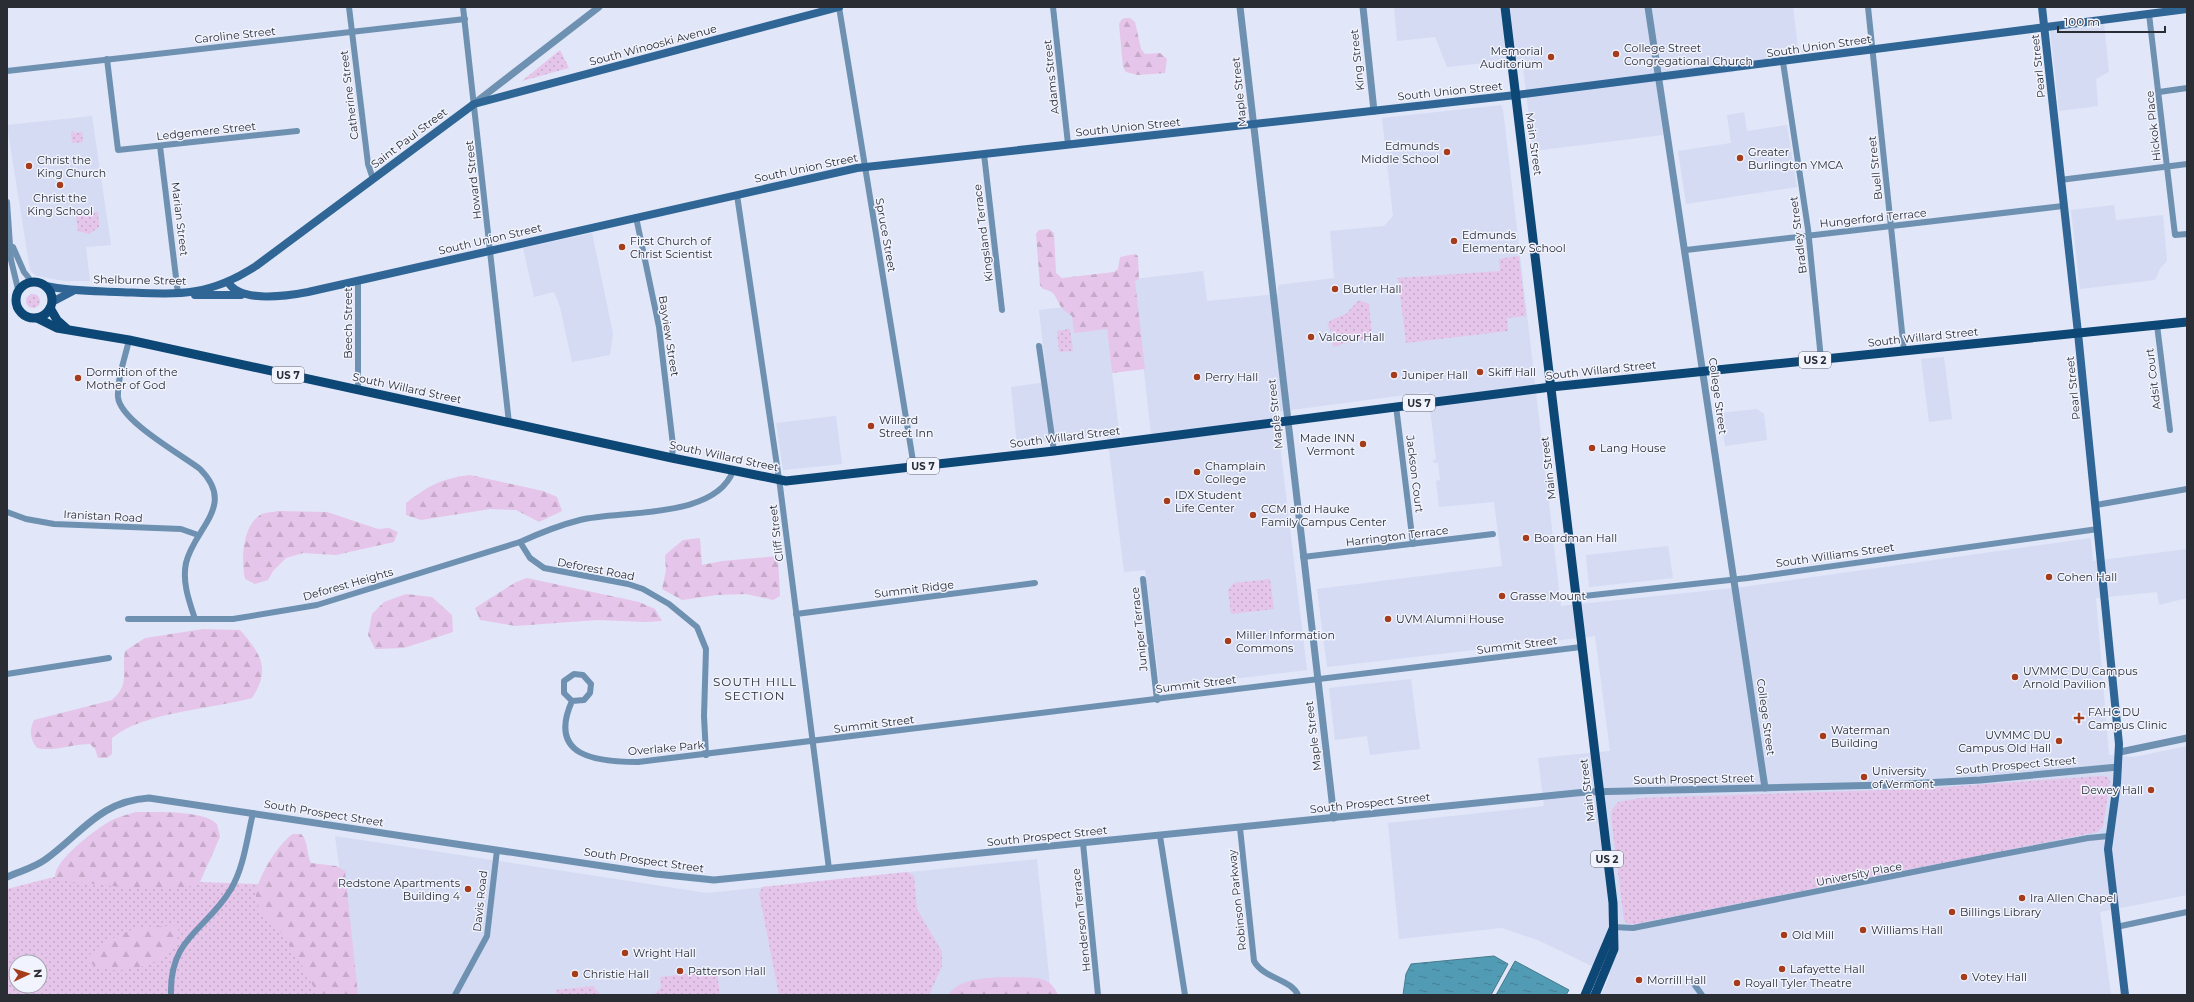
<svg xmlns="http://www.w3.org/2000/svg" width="2194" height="1002" viewBox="0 0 2194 1002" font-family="Montserrat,sans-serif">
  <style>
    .built { fill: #d4dbf3 }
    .green { fill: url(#green-dots); fill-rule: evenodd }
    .forest { fill: url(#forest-firs) }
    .water { fill: url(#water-ripples); stroke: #467a8e }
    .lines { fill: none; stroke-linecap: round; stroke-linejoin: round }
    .minor { stroke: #6e91b2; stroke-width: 6 }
    .tertiary { stroke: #6e91b2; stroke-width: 7 }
    .secondary { stroke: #306696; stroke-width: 8 }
    .primary { stroke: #0d4775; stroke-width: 9 }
    .poi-dot { fill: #a53d1d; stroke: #f1f4ff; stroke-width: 1.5 }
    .labels { text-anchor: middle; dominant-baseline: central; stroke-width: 3; stroke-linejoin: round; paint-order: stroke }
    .shield { fill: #f1f4ff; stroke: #666971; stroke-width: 1 }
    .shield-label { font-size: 10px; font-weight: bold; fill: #2b2d34 }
    .street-label { font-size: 11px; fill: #2b2d34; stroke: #f1f4ff }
    .poi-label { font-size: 11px; fill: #2b2d34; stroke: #f1f4ff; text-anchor: start }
    .neighbourhood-label { font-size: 12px; letter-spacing: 1px; fill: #2b2d34; stroke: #f1f4ff }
  </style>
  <defs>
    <pattern id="green-dots" width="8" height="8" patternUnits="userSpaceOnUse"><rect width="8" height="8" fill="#e6c5ea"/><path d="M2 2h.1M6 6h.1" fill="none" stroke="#c5aac9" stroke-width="1.8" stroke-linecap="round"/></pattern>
    <pattern id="forest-firs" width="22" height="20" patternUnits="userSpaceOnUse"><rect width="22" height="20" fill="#e6c5ea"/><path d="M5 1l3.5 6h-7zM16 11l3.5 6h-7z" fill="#c5aac9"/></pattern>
    <pattern id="water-ripples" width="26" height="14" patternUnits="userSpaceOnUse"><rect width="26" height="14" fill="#529bb4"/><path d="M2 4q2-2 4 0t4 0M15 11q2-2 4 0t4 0" fill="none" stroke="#447f93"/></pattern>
  </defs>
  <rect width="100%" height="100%" fill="#e1e6f8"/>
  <!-- built -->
  <g class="built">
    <polygon points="1394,7 1793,7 1799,55 1734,63 1734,72 1656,82 1663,135 1533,151 1522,59 1447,67 1435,37 1397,41"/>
    <polygon points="2104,23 2109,72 2096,79 2098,106 2059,111 2050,30"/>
    <polygon points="1501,105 1503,109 1561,606 1743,587 2091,538 2093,561 2187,549 2187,598 2159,605 2157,592 2096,598 2109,755 2134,757 2187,746 2187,895 2100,912 2111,995 1601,995 1610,975 1540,941 1502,928 1399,939 1388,823 1544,806 1538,758 1610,751 1595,636 1327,667 1317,589 1502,566 1494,502 1439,507 1436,481 1440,480 1438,463 1434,463 1433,460 1436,459 1428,392 1276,412 1307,670 1160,688 1145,570 1124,572 1107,434 1017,445 1011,387 1047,382 1039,310 1072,306 1107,329 1121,448 1152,444 1134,279 1203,271 1207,301 1278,294 1278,285 1334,278 1330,231 1384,226 1393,216 1382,118"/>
    <polygon points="1744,112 1747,131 1787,125 1797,187 1686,204 1678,151 1731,143 1727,115"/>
    <polygon points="92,116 111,245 86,247 90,281 65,281 36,276 30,270 7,125"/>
    <polygon points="2114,205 2116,220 2163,215 2167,261 2161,267 2155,280 2080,289 2071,210"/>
    <polygon points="592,233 613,333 610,355 572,362 560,307 554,292 534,297 523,248"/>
    <polygon points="1944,357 1952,419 1929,422 1921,359"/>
    <polygon points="1757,409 1764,414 1767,440 1725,446 1720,413"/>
    <polygon points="836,416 842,464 783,470 776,423"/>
    <polygon points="1668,546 1673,578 1589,587 1586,555"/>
    <polygon points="1411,679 1420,749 1370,755 1367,736 1335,740 1329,688"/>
    <polygon points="335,836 707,893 1037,859 1051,995 357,995"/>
  </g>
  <!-- green -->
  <g class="green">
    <polygon points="560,50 569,68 522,81"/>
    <polygon points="73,131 74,133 82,132 83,142 72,143 71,132"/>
    <polygon points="98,212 99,227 89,234 78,231 76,214"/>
    <polygon points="1519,256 1526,316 1507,318 1508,331 1406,343 1398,278 1500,271 1499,259"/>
    <circle cx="33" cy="301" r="7"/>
    <polygon points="1359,300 1369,304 1372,336 1369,339 1355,340 1333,347 1331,331 1327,325 1331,320 1346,314"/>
    <polygon points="1070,329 1073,351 1059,352 1057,331"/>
    <polygon points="1270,579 1274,609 1231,614 1228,590 1234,583"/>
    <polygon points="2101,776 2108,777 2110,781 2103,826 2098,832 1635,924 1628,924 1624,920 1611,817 1612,810 1618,802 1640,798 1916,789"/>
    <polygon points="907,872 914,876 917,909 942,952 942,966 929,995 779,995 759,893 762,887"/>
    <path d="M54,877L342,887L357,995H7V889ZM16,962H40V986H16Z"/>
    <polygon points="717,971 720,995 648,995 656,993 661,987 660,977"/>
    <polygon points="593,986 601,995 557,995 556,990"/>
  </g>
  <!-- forest -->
  <g class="forest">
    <polygon points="1125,18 1130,18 1135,22 1141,49 1145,54 1160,53 1167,59 1165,73 1138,75 1126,72 1123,67 1119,24 1122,19"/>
    <path d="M1049,229L1054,233L1056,273L1062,278L1114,272L1118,269L1120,257L1135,254L1138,256L1139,279L1135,281L1145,369L1112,373L1107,329L1074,333L1072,316C1069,314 1064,311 1062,308C1055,299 1057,291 1043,289L1040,285L1036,234L1039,230Z"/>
    <path d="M470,475L543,491L557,497L562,511L539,522L516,510L490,509L421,520L406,515V503C430,485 440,479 470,475Z"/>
    <path d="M279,511L327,512L378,529L389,528L398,532L394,542L336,555L303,553L286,558L273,571L268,580L255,584L245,579C241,560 242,527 260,515C265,512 273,512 279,511Z"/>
    <polygon points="700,538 702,565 722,561 778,556 780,596 773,600 746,594 717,595 682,600 662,589 666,570 665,555 683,540"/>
    <polygon points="527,578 639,602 655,609 662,621 646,622 597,620 516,626 480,620 475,608 516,582"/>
    <polygon points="406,594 432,597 452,615 453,632 404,648 375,649 368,635 372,614 384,602"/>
    <path d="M203,629L240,630C261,654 271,669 252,698C212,709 143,712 112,738V754L107,758H98L95,749L90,744C73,744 53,752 37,748C30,739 29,731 34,720L112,700C131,683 121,672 125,651L145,638Z"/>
    <path d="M136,812C156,812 204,810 217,824L220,837L200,882L183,889H140L56,880C49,864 95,830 107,823C116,817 126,815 136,812Z"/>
    <path d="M293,834H301C309,841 306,854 311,863L336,866L345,871L358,995H318C307,975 291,944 277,928C269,919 257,910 256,898C254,882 279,842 293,834Z"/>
    <path d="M177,925L179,935C173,945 169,953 159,959C143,970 103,976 88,961L89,955C106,942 122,931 143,927C155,926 166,927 177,925Z"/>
    <path d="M1007,977C1028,978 1050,973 1058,995H948C961,977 987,978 1007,977Z"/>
  </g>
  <!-- water -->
  <g class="water">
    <polygon points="1494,956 1508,964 1491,995 1403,995 1406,974 1411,964"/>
    <polygon points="1515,961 1569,990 1566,995 1496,995"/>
  </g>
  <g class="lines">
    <!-- minor -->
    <g class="minor">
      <polyline points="349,7 368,164 373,179"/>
      <polyline points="463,7 509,423"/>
      <polyline points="839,7 914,467"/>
      <polyline points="1053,7 1068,144"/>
      <polyline points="1868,7 1904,351"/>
      <polyline points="2149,14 2175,235 2187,234"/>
      <polyline points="107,59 118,150 297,131"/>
      <polyline points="1783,62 1808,229 1821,359"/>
      <polyline points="7,71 465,19"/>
      <polyline points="2159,92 2187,88"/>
      <polyline points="160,146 178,294"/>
      <polyline points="984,154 1002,310"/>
      <polyline points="2060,180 2187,164"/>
      <polyline points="737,195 780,486 829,869"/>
      <polyline points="7,202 11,260 18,289"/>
      <polyline points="636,217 659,327 673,445 672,458"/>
      <polyline points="13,247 24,272 32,282"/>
      <polyline points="1686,250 2063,206"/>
      <polyline points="358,280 358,390"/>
      <polyline points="2157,325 2170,430"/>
      <path d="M129,340C125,358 117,379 118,397C120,421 182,455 200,469C237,506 194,528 186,563C182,582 189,601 195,619"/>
      <polyline points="1039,346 1054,451"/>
      <polyline points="1396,406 1413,544"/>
      <polyline points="2096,505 2187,489"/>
      <polyline points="7,512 26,519 54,524 181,529 198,535"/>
      <polyline points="1303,557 1493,534"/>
      <polyline points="1143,579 1157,700"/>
      <polyline points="1575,597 1748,578 2098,529"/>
      <polyline points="796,614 1035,583"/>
      <polyline points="128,619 233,619 317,605 520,542"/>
      <polyline points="7,674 109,658"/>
      <path d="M572,701L564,693V681L574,674L583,675L591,684L590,693L584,700L572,701C547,757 597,762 638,762L1581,647"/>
      <path d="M706,755L704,716L706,649L697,627L669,604L643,589L628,584L544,568L530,558L520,542C540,533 560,525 580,520C623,510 715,519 733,471"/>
      <path d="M1240,828L1254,961C1264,979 1291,979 1298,995"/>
      <polyline points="1160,836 1185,995"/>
      <polyline points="1083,843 1098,995"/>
      <polyline points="1613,927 1633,928 1993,856 2088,838 2109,836"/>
      <polyline points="2116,927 2187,912"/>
      <polyline points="1694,984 1702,995"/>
      <path d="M171,995C169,937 207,930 231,889C244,867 247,838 253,813"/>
      <polyline points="455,995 487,936 497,850"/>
    </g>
    <!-- tertiary -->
    <g class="tertiary">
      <polyline points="1240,7 1334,818"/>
      <polyline points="1363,7 1374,111"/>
      <polyline points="1648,7 1765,788"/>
      <polyline points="476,102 599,7"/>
      <polyline points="2120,752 2187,738"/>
      <path d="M7,877C20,871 34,868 46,859C82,833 100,801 149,798L656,874L714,880L1586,792L1887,785L1980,780L2118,767"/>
    </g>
    <!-- secondary -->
    <g class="secondary">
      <polyline points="2042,7 2078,333 2119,744 2117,783 2108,849 2125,995"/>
      <path d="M228,282C240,303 287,296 308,292L857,168L1516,95L2187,9"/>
      <path d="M46,286C70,291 93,291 116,292C174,294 205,299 256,266L474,104L839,7"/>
      <polyline points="195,295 241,295"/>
      <polyline points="52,302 73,291"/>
    </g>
    <!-- primary -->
    <g class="primary">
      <polyline points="1505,7 1613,903 1614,949 1595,995"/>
      <circle cx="34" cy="300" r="18"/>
      <polyline points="50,308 57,320 66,328"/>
      <polyline points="37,318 57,328 129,340 672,458 786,481 1054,451 1551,387 2187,322"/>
      <polyline points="1585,995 1613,929"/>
    </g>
  </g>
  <!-- markers -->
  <g class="poi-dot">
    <circle cx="1616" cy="54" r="4"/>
    <circle cx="1551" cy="57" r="4"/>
    <circle cx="1447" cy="152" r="4"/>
    <circle cx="1740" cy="158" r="4"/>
    <circle cx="29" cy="166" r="4"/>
    <circle cx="60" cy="185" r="4"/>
    <circle cx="1454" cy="241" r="4"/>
    <circle cx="622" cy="247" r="4"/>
    <circle cx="1335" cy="289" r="4"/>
    <circle cx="1311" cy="337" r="4"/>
    <circle cx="1480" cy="372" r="4"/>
    <circle cx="1394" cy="375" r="4"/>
    <circle cx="1197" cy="377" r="4"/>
    <circle cx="78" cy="378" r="4"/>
    <circle cx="871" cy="426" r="4"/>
    <circle cx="1363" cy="444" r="4"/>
    <circle cx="1592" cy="448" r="4"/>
    <circle cx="1197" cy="472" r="4"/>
    <circle cx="1167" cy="501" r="4"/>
    <circle cx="1253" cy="515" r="4"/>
    <circle cx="1526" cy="538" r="4"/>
    <circle cx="2049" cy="577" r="4"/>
    <circle cx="1502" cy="596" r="4"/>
    <circle cx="1388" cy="619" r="4"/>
    <circle cx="1228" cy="641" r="4"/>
    <circle cx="2015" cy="677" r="4"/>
    <path d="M2077 712h4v4h4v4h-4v4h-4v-4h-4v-4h4z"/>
    <circle cx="1823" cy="736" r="4"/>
    <circle cx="2059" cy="741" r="4"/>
    <circle cx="1864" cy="777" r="4"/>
    <circle cx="2151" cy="790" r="4"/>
    <circle cx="468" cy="889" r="4"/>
    <circle cx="2022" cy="898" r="4"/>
    <circle cx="1952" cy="912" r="4"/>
    <circle cx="1863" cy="930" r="4"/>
    <circle cx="1784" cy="935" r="4"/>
    <circle cx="625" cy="953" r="4"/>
    <circle cx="1782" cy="969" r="4"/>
    <circle cx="680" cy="971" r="4"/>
    <circle cx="575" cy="974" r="4"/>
    <circle cx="1964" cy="977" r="4"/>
    <circle cx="1639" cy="980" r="4"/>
    <circle cx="1737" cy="983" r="4"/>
  </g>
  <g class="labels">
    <!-- shield labels -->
    <g class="shield">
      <rect x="1799" y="352" width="32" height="16" rx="3"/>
      <rect x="272" y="367" width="32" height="16" rx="3"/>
      <rect x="1403" y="395" width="32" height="16" rx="3"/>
      <rect x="907" y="458" width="32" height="16" rx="3"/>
      <rect x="1591" y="851" width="32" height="16" rx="3"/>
    </g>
    <g class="shield-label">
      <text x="1815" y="360">US 2</text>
      <text x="288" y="375">US 7</text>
      <text x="1419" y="403">US 7</text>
      <text x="923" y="466">US 7</text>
      <text x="1607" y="859">US 2</text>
    </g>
    <!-- street labels -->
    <g class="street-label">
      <text transform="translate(235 35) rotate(-6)">Caroline Street</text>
      <text transform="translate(653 45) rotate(-15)">South Winooski Avenue</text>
      <text transform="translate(1819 46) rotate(-8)">South Union Street</text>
      <text transform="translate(1357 60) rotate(-96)">King Street</text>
      <text transform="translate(2038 66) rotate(-96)">Pearl Street</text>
      <text transform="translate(1051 77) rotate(-96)">Adams Street</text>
      <text transform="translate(1450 91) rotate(-6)">South Union Street</text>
      <text transform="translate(1239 92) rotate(-96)">Maple Street</text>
      <text transform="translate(349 95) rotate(-97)">Catherine Street</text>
      <text transform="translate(2153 126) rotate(-96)">Hickok Place</text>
      <text transform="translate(1128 127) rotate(-6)">South Union Street</text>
      <text transform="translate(206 131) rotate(-6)">Ledgemere Street</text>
      <text transform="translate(409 138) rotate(-37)">Saint Paul Street</text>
      <text transform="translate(1534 144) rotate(82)">Main Street</text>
      <text transform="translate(806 168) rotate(-12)">South Union Street</text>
      <text transform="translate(1875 168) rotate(-96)">Buell Street</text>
      <text transform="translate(473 180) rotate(-96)">Howard Street</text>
      <text transform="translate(1873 218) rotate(-6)">Hungerford Terrace</text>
      <text transform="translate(180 219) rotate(83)">Marian Street</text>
      <text transform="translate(983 233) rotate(-97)">Kingsland Terrace</text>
      <text transform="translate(886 235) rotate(80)">Spruce Street</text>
      <text transform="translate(1798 235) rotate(-97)">Bradley Street</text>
      <text transform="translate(490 239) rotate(-13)">South Union Street</text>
      <text transform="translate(140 280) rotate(1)">Shelburne Street</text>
      <text transform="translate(348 323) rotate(-90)">Beech Street</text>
      <text transform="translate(669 336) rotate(81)">Bayview Street</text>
      <text transform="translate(1923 337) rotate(-6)">South Willard Street</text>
      <text transform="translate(1601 370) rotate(-6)">South Willard Street</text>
      <text transform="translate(2153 379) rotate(-97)">Adsit Court</text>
      <text transform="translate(407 388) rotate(12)">South Willard Street</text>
      <text transform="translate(2073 388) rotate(-96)">Pearl Street</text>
      <text transform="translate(1718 396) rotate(82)">College Street</text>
      <text transform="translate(1275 414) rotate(-96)">Maple Street</text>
      <text transform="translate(1065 437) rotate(-7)">South Willard Street</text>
      <text transform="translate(724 456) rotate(12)">South Willard Street</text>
      <text transform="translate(1548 468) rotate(-97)">Main Street</text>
      <text transform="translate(1415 474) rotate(83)">Jackson Court</text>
      <text transform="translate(103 516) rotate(3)">Iranistan Road</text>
      <text transform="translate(776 533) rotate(-97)">Cliff Street</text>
      <text transform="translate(1397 536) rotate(-7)">Harrington Terrace</text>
      <text transform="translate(1835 555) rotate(-8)">South Williams Street</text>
      <text transform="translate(596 569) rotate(11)">Deforest Road</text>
      <text transform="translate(348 584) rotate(-16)">Deforest Heights</text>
      <text transform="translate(914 589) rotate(-7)">Summit Ridge</text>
      <text transform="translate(1139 629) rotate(-96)">Juniper Terrace</text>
      <text transform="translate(1517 645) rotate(-7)">Summit Street</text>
      <text transform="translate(1196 684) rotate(-7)">Summit Street</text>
      <text transform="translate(1766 717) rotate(82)">College Street</text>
      <text transform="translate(874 724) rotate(-7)">Summit Street</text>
      <text transform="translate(1313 736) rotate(-97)">Maple Street</text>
      <text transform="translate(666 748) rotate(-5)">Overlake Park</text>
      <text transform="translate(2016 765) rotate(-5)">South Prospect Street</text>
      <text transform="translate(1694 779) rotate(-1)">South Prospect Street</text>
      <text transform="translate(1587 790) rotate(-97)">Main Street</text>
      <text transform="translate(1370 803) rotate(-6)">South Prospect Street</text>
      <text transform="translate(324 813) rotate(9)">South Prospect Street</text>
      <text transform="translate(1047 836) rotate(-6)">South Prospect Street</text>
      <text transform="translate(644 860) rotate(8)">South Prospect Street</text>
      <text transform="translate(1859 874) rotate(-11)">University Place</text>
      <text transform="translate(1237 900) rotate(-96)">Robinson Parkway</text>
      <text transform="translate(480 901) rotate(-84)">Davis Road</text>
      <text transform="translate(1081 920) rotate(-96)">Henderson Terrace</text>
    </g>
    <!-- poi labels -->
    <g class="poi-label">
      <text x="1624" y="48">College Street<tspan x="1624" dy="13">Congregational Church</tspan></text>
      <text x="1543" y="51" text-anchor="end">Memorial<tspan x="1543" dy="13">Auditorium</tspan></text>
      <text x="1439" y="146" text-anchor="end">Edmunds<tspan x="1439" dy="13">Middle School</tspan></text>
      <text x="1748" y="152">Greater<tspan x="1748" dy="13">Burlington YMCA</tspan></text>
      <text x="37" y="160">Christ the<tspan x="37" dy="13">King Church</tspan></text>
      <text x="60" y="198" text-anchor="middle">Christ the<tspan x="60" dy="13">King School</tspan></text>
      <text x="1462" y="235">Edmunds<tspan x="1462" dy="13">Elementary School</tspan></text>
      <text x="630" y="241">First Church of<tspan x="630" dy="13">Christ Scientist</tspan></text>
      <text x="1343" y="289">Butler Hall</text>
      <text x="1319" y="337">Valcour Hall</text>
      <text x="86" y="372">Dormition of the<tspan x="86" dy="13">Mother of God</tspan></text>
      <text x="1488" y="372">Skiff Hall</text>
      <text x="1402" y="375">Juniper Hall</text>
      <text x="1205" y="377">Perry Hall</text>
      <text x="879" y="420">Willard<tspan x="879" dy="13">Street Inn</tspan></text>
      <text x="1355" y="438" text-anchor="end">Made INN<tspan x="1355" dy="13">Vermont</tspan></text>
      <text x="1600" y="448">Lang House</text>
      <text x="1205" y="466">Champlain<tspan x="1205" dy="13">College</tspan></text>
      <text x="1175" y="495">IDX Student<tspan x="1175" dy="13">Life Center</tspan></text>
      <text x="1261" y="509">CCM and Hauke<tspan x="1261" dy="13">Family Campus Center</tspan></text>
      <text x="1534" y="538">Boardman Hall</text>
      <text x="2057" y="577">Cohen Hall</text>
      <text x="1510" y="596">Grasse Mount</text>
      <text x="1396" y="619">UVM Alumni House</text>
      <text x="1236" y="635">Miller Information<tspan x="1236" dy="13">Commons</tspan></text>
      <text x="2023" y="671">UVMMC DU Campus<tspan x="2023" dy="13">Arnold Pavilion</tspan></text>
      <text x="2088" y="712">FAHC DU<tspan x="2088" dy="13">Campus Clinic</tspan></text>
      <text x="1831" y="730">Waterman<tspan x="1831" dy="13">Building</tspan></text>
      <text x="2051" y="735" text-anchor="end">UVMMC DU<tspan x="2051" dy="13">Campus Old Hall</tspan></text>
      <text x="1872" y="771">University<tspan x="1872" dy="13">of Vermont</tspan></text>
      <text x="2143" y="790" text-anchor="end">Dewey Hall</text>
      <text x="460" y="883" text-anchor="end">Redstone Apartments<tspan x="460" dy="13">Building 4</tspan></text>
      <text x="2030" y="898">Ira Allen Chapel</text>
      <text x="1960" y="912">Billings Library</text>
      <text x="1871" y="930">Williams Hall</text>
      <text x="1792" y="935">Old Mill</text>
      <text x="633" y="953">Wright Hall</text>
      <text x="1790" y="969">Lafayette Hall</text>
      <text x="688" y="971">Patterson Hall</text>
      <text x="583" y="974">Christie Hall</text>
      <text x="1972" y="977">Votey Hall</text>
      <text x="1647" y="980">Morrill Hall</text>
      <text x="1745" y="983">Royall Tyler Theatre</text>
    </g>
    <!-- neighbourhood labels -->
    <g class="neighbourhood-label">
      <text x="755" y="681">SOUTH HILL<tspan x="755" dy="14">SECTION</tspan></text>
    </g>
  </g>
  <!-- border -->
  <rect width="2194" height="1002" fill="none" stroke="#2b2d34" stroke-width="16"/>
  <!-- north arrow -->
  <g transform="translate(28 974) rotate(86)"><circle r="19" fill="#f1f4ff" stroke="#a2a4ae"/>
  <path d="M0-3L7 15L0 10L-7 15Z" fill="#a53d1d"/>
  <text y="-6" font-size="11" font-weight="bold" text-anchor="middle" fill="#2b2d34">N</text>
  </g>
  <!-- scale -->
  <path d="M2058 26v6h107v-6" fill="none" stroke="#2b2d34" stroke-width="2"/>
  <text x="2064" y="26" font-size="12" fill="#2b2d34" stroke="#f1f4ff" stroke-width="3" paint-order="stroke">100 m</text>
</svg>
